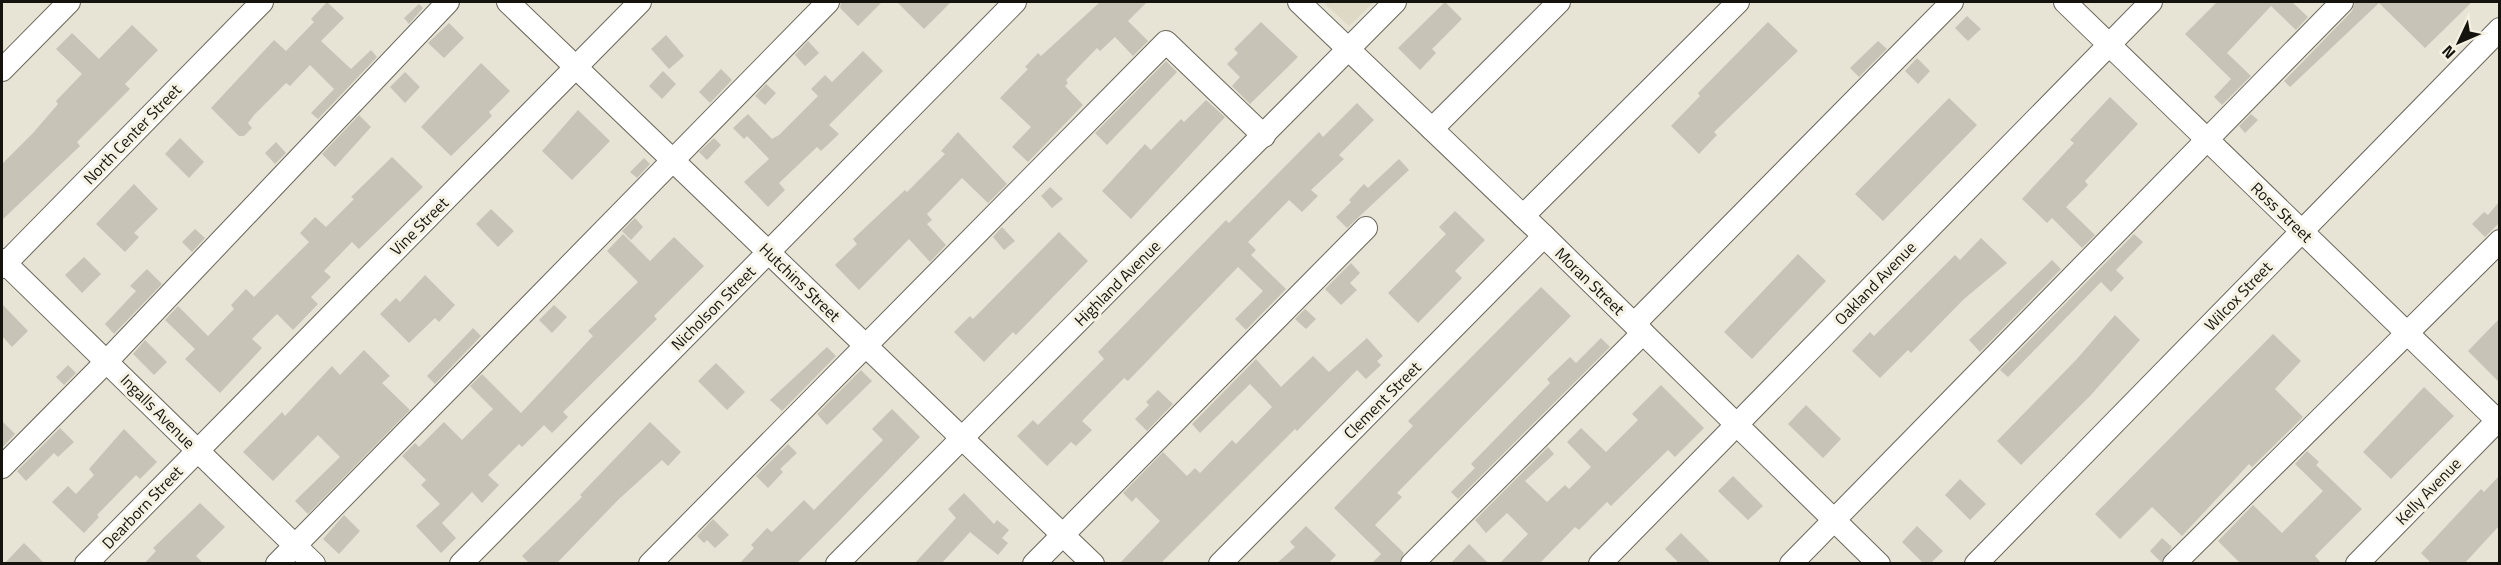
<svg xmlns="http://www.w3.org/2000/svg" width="2501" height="565" viewBox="0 0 2501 565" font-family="'Titillium Web',sans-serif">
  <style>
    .built { fill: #ded9c4 }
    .building { fill: #c7c3b6 }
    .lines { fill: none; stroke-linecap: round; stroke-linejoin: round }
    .minor-casing { stroke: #6a675b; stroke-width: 24 }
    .minor { stroke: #fff; stroke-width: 22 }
    .labels { text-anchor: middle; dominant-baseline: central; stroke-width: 6; stroke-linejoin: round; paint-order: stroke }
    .street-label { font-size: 16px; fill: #14130e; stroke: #f5f1e3 }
  </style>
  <rect width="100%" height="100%" fill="#e7e4d6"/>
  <!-- built -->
  <polygon class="built" points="1323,2 1374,2 1349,26"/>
  <!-- building -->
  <g class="building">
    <polygon points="327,2 344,18 321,41 351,69 371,50 377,57 318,119 311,113 334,89 310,65 290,86 286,83 254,115 248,123 252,128 244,136 239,136 211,108 274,40 286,51 314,22 311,19"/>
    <polygon points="841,2 882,2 858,26 840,8"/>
    <polygon points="897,2 951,2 924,29"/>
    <polygon points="1100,2 1147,2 1128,21 1148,41 1133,56 1115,37 1100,51 1097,48 1066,80 1068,83 1065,86 1083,105 1028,162 1012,147 1031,127 1000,98 1028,69 1025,67 1038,53 1041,56"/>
    <polygon points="1445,2 1462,19 1432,49 1436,53 1420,70 1398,48"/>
    <polygon points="2217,2 2292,2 2308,17 2296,30 2271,6 2227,53 2251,76 2222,105 2214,97 2231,79 2185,34"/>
    <polygon points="2355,2 2472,2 2425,48 2379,3 2290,87 2284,81 2352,11"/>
    <polygon points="419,4 423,8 409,24 404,18"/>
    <polygon points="1967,16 1981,29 1968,41 1955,28"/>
    <polygon points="1261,22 1298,57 1250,104 1232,86 1240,77 1227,64 1238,53 1234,49"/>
    <polygon points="1768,22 1798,51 1714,132 1717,135 1699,154 1671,126 1700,96 1698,93"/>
    <polygon points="449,23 464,38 444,58 428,43"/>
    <polygon points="132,25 158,50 125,84 130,89 77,142 80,146 2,220 2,164 33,133 58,104 56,101 82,74 56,49 72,33 99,59"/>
    <polygon points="666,35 684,56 669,69 651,49"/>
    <polygon points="808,41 819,53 805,66 795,55"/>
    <polygon points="1878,41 1887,49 1859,77 1850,68"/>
    <polygon points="863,51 883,71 829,125 839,134 821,151 817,147 779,183 785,190 768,207 744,182 769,159 747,136 744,139 733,128 748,114 772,139 779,135 818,96 811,89 825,75 832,82"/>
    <polygon points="1917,58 1930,71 1918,84 1905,71"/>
    <polygon points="1166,61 1177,72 1107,145 1095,133"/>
    <polygon points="481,63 510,91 489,112 492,116 451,156 421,127"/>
    <polygon points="721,69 732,80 710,103 699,92"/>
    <polygon points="663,71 676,84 662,99 649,86"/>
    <polygon points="405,72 420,87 405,103 390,87"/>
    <polygon points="766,84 776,93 765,105 755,96"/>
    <polygon points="2110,97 2138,124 2085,181 2088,185 2066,207 2095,235 2082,248 2052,218 2047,223 2022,199 2074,143 2070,140"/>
    <polygon points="1949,98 1977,125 1883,221 1855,194"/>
    <polygon points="1206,100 1225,117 1131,219 1102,191 1145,144 1151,150 1181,119 1184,122"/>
    <polygon points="1357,103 1374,120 1339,155 1344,159 1311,190 1318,196 1302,212 1289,200 1248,242 1256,250 1251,255 1286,289 1246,330 1235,319 1263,291 1238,267 1128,381 1124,378 1082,421 1092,430 1076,446 1071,442 1047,466 1017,436 1033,420 1038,425 1104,359 1098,352 1226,220 1229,223 1319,132 1323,137"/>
    <polygon points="578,110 610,141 572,180 542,151"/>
    <polygon points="2251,114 2258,120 2245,133 2239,126"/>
    <polygon points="359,115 371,127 335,167 322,154"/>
    <polygon points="958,132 1007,184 988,203 962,178 927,214 932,220 927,224 946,245 930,262 909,239 859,290 835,265 857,244 853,239 905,190 907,192 945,154 941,151"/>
    <polygon points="180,138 204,162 189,178 165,154"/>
    <polygon points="714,138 721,145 707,160 699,152"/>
    <polygon points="276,142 286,153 275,164 265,153"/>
    <polygon points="392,157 423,187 359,249 352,242 324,271 331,277 311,297 318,304 293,330 277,314 252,339 262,348 220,393 185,359 195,349 165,320 178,306 208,336 234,309 231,305 246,289 254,297 309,242 300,233 315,217 326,227 354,199 351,197"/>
    <polygon points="644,158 650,164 637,178 630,172"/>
    <polygon points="1399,159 1409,170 1347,228 1336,217 1351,202 1349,200 1364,184 1368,188"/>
    <polygon points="134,184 158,209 134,233 139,237 125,252 96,224"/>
    <polygon points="1050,187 1063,199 1052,208 1041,196"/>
    <polygon points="2499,202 2499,223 2485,237 2472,224 2484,212 2488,215"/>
    <polygon points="491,209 514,231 498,247 476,224"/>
    <polygon points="1455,211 1485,240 1455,271 1462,278 1418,323 1388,293 1446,234 1439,227"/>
    <polygon points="635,218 643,227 631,240 622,231"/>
    <polygon points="1002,227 1015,241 1004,250 993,237"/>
    <polygon points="195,229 205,238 192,252 182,242"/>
    <polygon points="1059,232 1088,261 1016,335 1013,332 984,362 954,332 970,316 973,319"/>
    <polygon points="623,234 650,261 674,237 704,266 654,316 657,319 563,412 568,417 552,433 544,425 522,447 519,444 488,475 499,485 482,503 472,492 442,523 456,538 441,553 416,526 440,504 421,485 426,480 402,456 415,443 419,447 444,422 462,440 493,409 470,386 482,374 521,413 593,336 588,331 638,282 607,251"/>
    <polygon points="2134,234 2143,242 2116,270 2124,278 2111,292 2101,282 2008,377 2000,370"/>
    <polygon points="1981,238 2007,263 1964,299 1911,353 1908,350 1880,378 1852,351 1870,332 1874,336 1955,255 1960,260"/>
    <polygon points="1798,254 1826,281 1752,359 1724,332"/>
    <polygon points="84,257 101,274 82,293 65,275"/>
    <polygon points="2052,260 2061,269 1980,352 1969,340"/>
    <polygon points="1351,263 1360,273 1350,283 1357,290 1341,305 1325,289"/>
    <polygon points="147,269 162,284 114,334 105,324 136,291 130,286"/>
    <polygon points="425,275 455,305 439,322 435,318 409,343 380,314 396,298 400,302"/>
    <polygon points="1541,287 1571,316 1397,493 1402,497 1375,525 1404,553 1399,564 1371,564 1381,554 1334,508 1413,426 1408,421"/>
    <polygon points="2,304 28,331 12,347 2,336"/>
    <polygon points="554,305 567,317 552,333 539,320"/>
    <polygon points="1305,309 1316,319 1306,329 1295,319"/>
    <polygon points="2115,315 2140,340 2090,396 2021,465 1997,441 2076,360"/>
    <polygon points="2499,319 2499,382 2468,351"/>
    <polygon points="473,328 481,336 435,384 427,376"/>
    <polygon points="2273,334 2301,361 2275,389 2303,417 2252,467 2249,464 2182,536 2152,507 2120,539 2095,514"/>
    <polygon points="1367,338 1383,356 1377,361 1381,365 1366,379 1357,370 1297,431 1295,429 1160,564 1119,564 1160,521 1136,497 1132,502 1123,493 1163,452 1187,476 1195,468 1200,473 1232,440 1236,444 1272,407 1250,384 1200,433 1192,424 1256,359 1281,387 1313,356 1329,372"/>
    <polygon points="1601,338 1610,347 1458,499 1451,492 1475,468 1471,464 1550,383 1547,379 1570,357 1576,363"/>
    <polygon points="145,340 167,362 154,375 133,354"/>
    <polygon points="827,347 836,356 782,411 770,400"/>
    <polygon points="364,350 390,376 382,383 410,410 308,514 295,501 340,457 318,435 273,481 243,452 282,412 285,416 332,366 340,375"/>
    <polygon points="716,363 745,392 727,410 698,381"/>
    <polygon points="68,365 76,373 64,385 56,377"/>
    <polygon points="861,370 872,381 827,425 817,414"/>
    <polygon points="1661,385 1704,428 1675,457 1668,450 1611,506 1607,502 1579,530 1575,527 1539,564 1499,564 1528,534 1507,513 1486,533 1475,520 1548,447 1554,454 1525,481 1547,502 1565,485 1569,489 1591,467 1567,442 1581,428 1606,452 1638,420 1632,414"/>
    <polygon points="2424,387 2454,416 2391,479 2363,452"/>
    <polygon points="1158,390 1173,404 1147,431 1135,419 1149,405 1146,402"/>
    <polygon points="1806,405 1841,439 1823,458 1788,424"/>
    <polygon points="892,409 920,437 839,521 796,564 739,564 754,548 751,545 767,528 772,532 804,500 814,510 883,440 872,429"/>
    <polygon points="2,421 15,434 2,448"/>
    <polygon points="650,422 681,452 668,466 662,460 619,499 556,564 530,564 522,556 582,497 580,495"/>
    <polygon points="60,428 74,442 58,457 54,453 26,481 17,471"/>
    <polygon points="124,429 157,462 140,479 136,475 97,515 99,517 84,533 52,502 68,486 76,494 94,475 89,469"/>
    <polygon points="788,444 797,453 780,469 783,472 768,488 756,476"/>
    <polygon points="2307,451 2319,462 2316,465 2362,509 2315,556 2322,564 2241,564 2218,541 2253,505 2282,533 2323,491 2295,464"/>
    <polygon points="1733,476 1763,506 1748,520 1718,491"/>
    <polygon points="2499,476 2499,526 2464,564 2432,564 2421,553 2481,489 2484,492"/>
    <polygon points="1960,479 1986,504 1970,520 1945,495"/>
    <polygon points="964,493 994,524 997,520 1009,530 1002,538 1008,543 998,555 970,532 941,564 914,564 956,518 948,509"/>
    <polygon points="200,503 225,527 196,556 204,564 144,564 156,551 153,548"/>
    <polygon points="344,515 360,531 339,554 323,539"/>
    <polygon points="713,519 729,535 715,548 707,540 704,543 697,536"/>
    <polygon points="1306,526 1336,555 1328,564 1276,564 1295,547 1290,542"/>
    <polygon points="1917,526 1943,551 1930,564 1924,564 1902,542"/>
    <polygon points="1681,533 1712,564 1680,564 1665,549"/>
    <polygon points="2162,538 2172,547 2161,562 2150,551"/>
    <polygon points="24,543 45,564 4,564"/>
    <polygon points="1469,544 1489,564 1450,564"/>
  </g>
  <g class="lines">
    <defs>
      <g id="minor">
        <polyline points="508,2 1093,564"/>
        <polyline points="1299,2 1544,236 1879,564"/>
        <polyline points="2065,2 2500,423"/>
        <polyline points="2,70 69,2"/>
        <polyline points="1432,129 1559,2"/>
        <polyline points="1523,216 1738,2"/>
        <polyline points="2,260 314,564"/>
        <polyline points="2,267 262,2"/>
        <polyline points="1634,324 1952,2"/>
        <polyline points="2,467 107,361 448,2"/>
        <polyline points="86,564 640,2"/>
        <polyline points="277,564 828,2"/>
        <polyline points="461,564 1015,2"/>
        <polyline points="650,564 1166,42 1264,136"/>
        <polyline points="837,564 1395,2"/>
        <polyline points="1034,564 1366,228"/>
        <polyline points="1220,564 1544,236"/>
        <polyline points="1412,564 1643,333"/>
        <polyline points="1600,564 2151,2"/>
        <polyline points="1791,564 2342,2"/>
        <polyline points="1976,564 2500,29"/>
        <polyline points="2174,564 2500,241"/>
        <polyline points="2357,564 2500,418"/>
      </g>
    </defs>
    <!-- minor casing -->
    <use href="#minor" class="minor-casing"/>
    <!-- minor -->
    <use href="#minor" class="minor"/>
  </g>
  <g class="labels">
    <!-- street labels -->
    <g class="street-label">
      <text transform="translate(132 134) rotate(-46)">North Center Street</text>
      <text transform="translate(2282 212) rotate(44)">Ross Street</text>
      <text transform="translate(419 226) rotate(-45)">Vine Street</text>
      <text transform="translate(1590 281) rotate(44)">Moran Street</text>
      <text transform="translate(800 282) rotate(44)">Hutchins Street</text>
      <text transform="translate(1117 283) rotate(-45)">Highland Avenue</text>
      <text transform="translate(1875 283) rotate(-46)">Oakland Avenue</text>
      <text transform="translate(2238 296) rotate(-46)">Wilcox Street</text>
      <text transform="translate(713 308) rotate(-45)">Nicholson Street</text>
      <text transform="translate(1382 400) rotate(-45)">Clement Street</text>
      <text transform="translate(158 411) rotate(45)">Ingalls Avenue</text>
      <text transform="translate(2428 491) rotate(-46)">Kelly Avenue</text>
      <text transform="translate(142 507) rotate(-46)">Dearborn Street</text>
    </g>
  </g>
  <!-- border -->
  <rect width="2501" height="565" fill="none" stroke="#14130e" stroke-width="6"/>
  <!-- north arrow -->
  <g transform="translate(2459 42) rotate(226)" stroke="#f5f1e3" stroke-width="4.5" paint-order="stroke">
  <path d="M0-4.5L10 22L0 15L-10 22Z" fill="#14130e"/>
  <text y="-9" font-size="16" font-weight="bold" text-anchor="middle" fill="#14130e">N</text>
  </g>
</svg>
